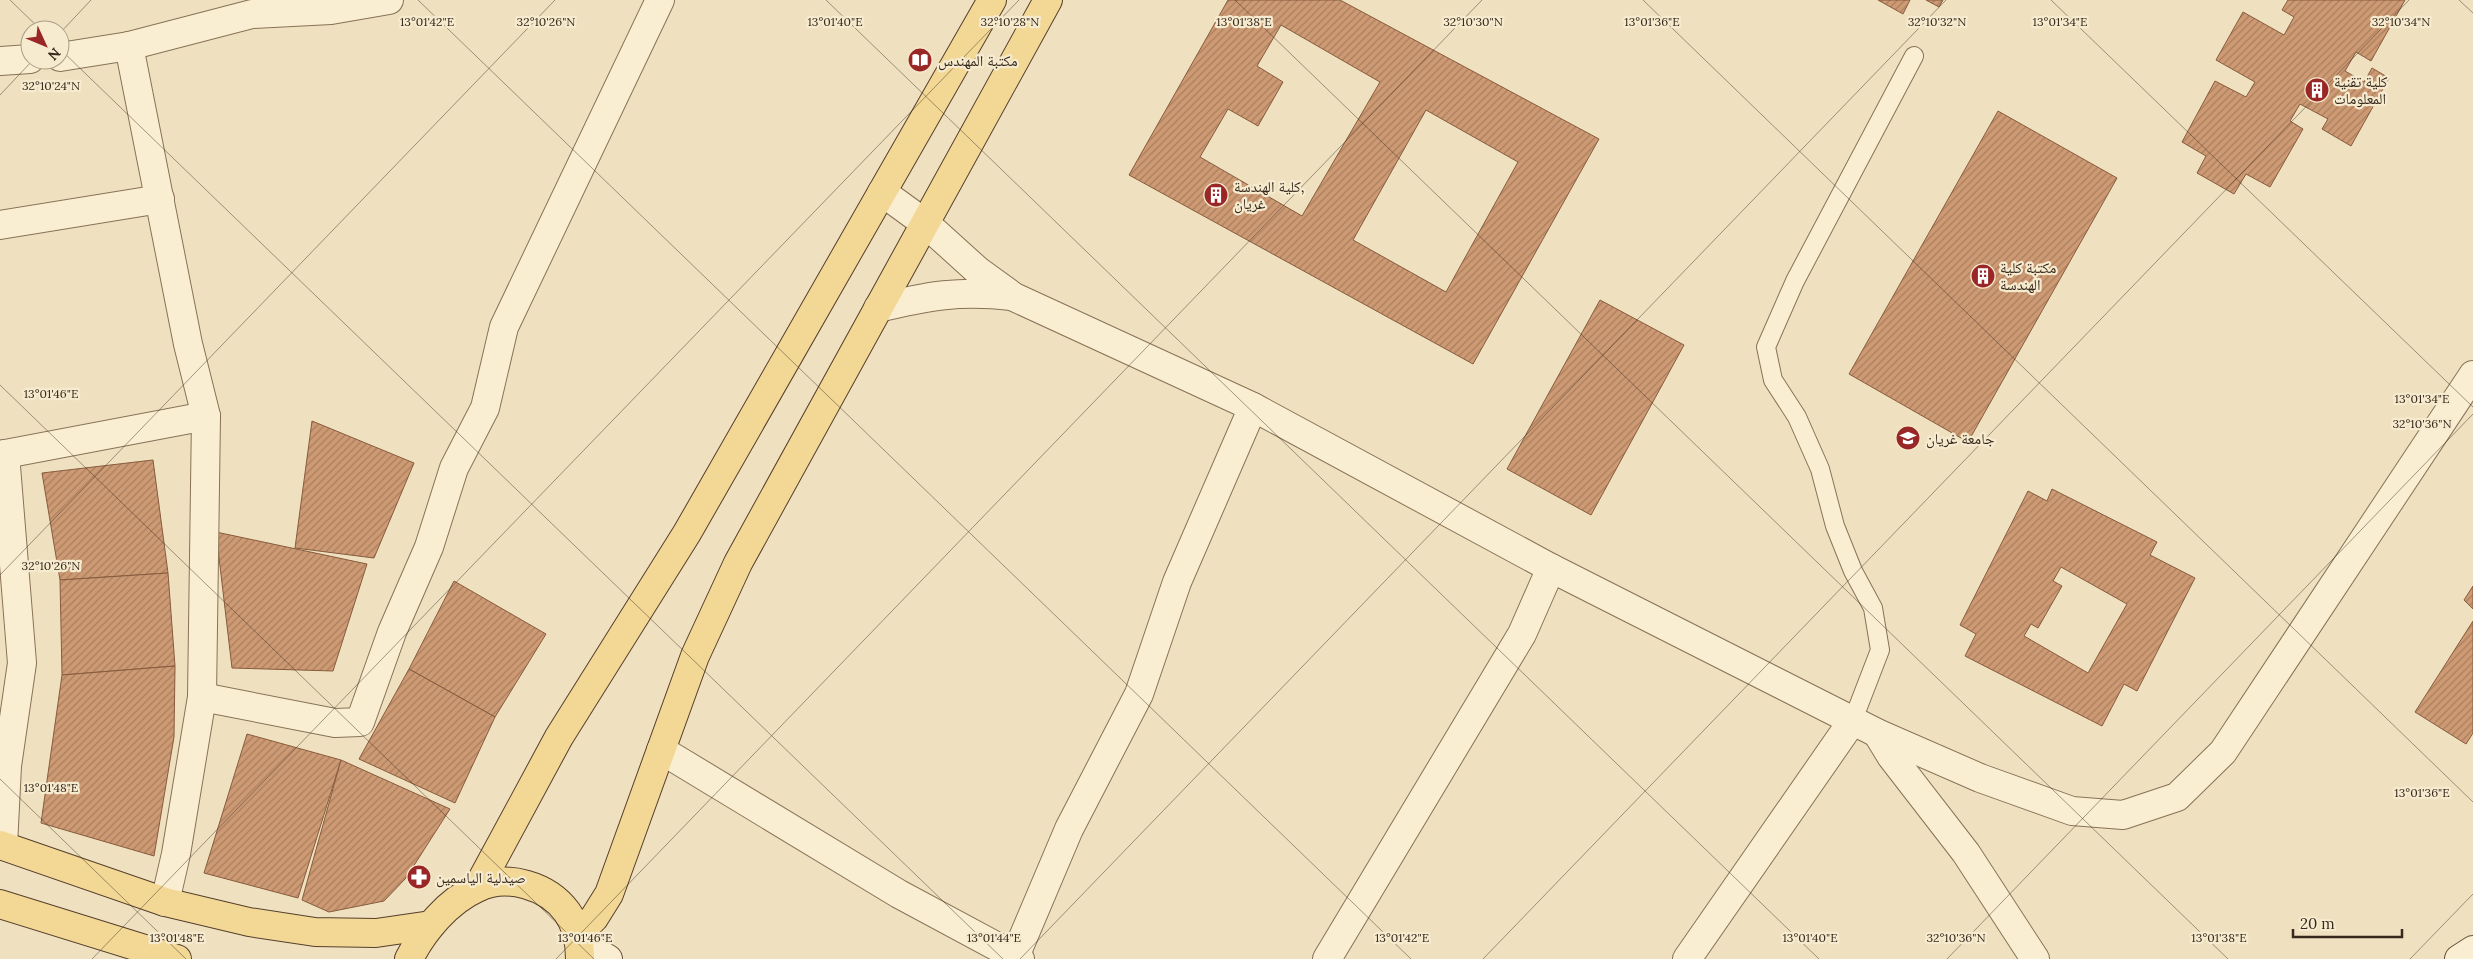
<svg xmlns="http://www.w3.org/2000/svg" width="2473" height="959" viewBox="0 0 2473 959" font-family="Lora,'Noto Naskh Arabic',serif">
  <style>
    .building { fill: url(#building-hatch); stroke: #875b3d; fill-rule: evenodd }
    .lines { fill: none; stroke-linecap: round; stroke-linejoin: round }
    .lane-casing { stroke: #887257; stroke-width: 20 }
    .street-casing { stroke: #887257; stroke-width: 30 }
    .secondary-casing { stroke: #69533b; stroke-width: 30 }
    .primary-casing { stroke: #553f2c; stroke-width: 30 }
    .lane { stroke: #f9eed2; stroke-width: 18 }
    .street { stroke: #f9eed2; stroke-width: 28 }
    .secondary { stroke: #f9eed2; stroke-width: 28 }
    .primary { stroke: #f3d795; stroke-width: 28 }
    .ticks { fill: none; stroke: #37291c; stroke-width: 1; stroke-opacity: 0.45 }
    .labels { text-anchor: middle; dominant-baseline: central; stroke-width: 4.5; stroke-linejoin: round; paint-order: stroke }
    .poi-label { font-size: 15px; fill: #37291c; stroke: #f6ebcf; text-anchor: start }
    .ticks-label { font-size: 12px; text-anchor: middle; fill: #37291c; stroke: #f6ebcf; stroke-width: 4.5; stroke-linejoin: round; paint-order: stroke }
  </style>
  <defs>
    <pattern id="building-hatch" width="6" height="6" patternUnits="userSpaceOnUse" patternTransform="scale(1.25)"><rect width="6" height="6" fill="#ce9a74"/><path d="M-1 1l2-2M0 6l6-6M5 7l2-2" fill="none" stroke="#a87e5e"/></pattern>
  </defs>
  <rect width="100%" height="100%" fill="#efe1bf"/>
  <!-- building -->
  <g class="building">
    <path d="M1228,0H1340L1599,139L1473,364L1129,175ZM1281,25L1380,82L1302,216L1200,157L1228,109L1258,126L1283,82L1257,66ZM1426,110L1518,162L1446,292L1353,240Z"/>
    <polygon points="1878,0 1910,0 1903,14"/>
    <polygon points="1926,0 1943,0 1939,7"/>
    <polygon points="2288,0 2405,0 2371,61 2356,52 2345,71 2364,82 2372,68 2389,78 2351,146 2322,129 2328,119 2300,104 2290,121 2303,129 2270,187 2246,174 2234,194 2197,173 2206,156 2182,142 2215,81 2246,97 2255,82 2216,60 2243,12 2284,35 2294,17 2282,10"/>
    <polygon points="1998,111 2117,178 1968,442 1849,374"/>
    <polygon points="1600,300 1684,345 1591,515 1507,469"/>
    <polygon points="312,421 414,463 374,558 295,548"/>
    <polygon points="153,460 168,573 60,580 42,473"/>
    <path d="M2052,489L2157,542L2150,555L2195,578L2137,691L2124,684L2102,726L1965,656L1976,634L1960,625L2028,491L2047,501ZM2061,567L2127,604L2088,673L2024,636L2031,624L2038,628L2062,586L2053,581Z"/>
    <polygon points="216,532 367,564 333,671 232,668"/>
    <polygon points="168,573 175,666 62,675 60,580"/>
    <polygon points="454,581 546,634 495,717 409,669"/>
    <polygon points="2473,586 2473,609 2464,600"/>
    <polygon points="2473,621 2473,733 2466,744 2415,712"/>
    <polygon points="175,666 174,737 154,856 41,823 62,675"/>
    <polygon points="409,669 495,717 455,803 359,759"/>
    <polygon points="247,734 341,760 298,898 204,873"/>
    <polygon points="341,760 450,809 406,878 384,901 329,912 302,900"/>
  </g>
  <g class="lines">
    <defs>
      <polyline id="lane" points="1853,720 1880,650 1873,608 1853,571 1835,526 1820,469 1797,417 1773,380 1766,347 1795,281 1914,56"/>
      <g id="street">
        <polyline points="129,46 188,344 206,416 202,697 176,854 165,902"/>
        <polyline points="60,57 129,46 252,14 331,10 389,0"/>
        <polyline points="0,61 30,59"/>
        <polyline points="882,192 926,224 977,270 1014,297 1253,407 1551,568 1877,733 1980,778 2072,811 2123,815 2177,797 2223,752 2473,375"/>
        <polyline points="0,225 160,199"/>
        <path d="M878,308C927,296 960,290 1012,296"/>
        <polyline points="0,455 206,416"/>
        <polyline points="202,697 335,723 360,722 392,632 429,547 454,468 485,408 504,327 660,0"/>
        <polyline points="1877,733 1891,756 1966,853 2035,959"/>
        <polyline points="661,750 899,894 1020,959"/>
        <polyline points="3,846 7,766 22,663 5,454"/>
        <polyline points="1014,959 1069,829 1139,694 1177,582 1253,407"/>
        <polyline points="1327,959 1522,634 1551,568"/>
        <polyline points="1687,959 1853,720"/>
      </g>
      <g id="secondary">
        <polyline points="580,942 608,959"/>
        <polyline points="2459,959 2473,950"/>
      </g>
      <g id="primary">
        <polyline points="0,845 165,902 249,922 315,932 376,933 431,925"/>
        <polyline points="478,887 559,737 687,533 992,0"/>
        <polyline points="0,904 177,959"/>
        <polyline points="578,934 594,918 609,894 695,656 738,563 1048,0"/>
        <path d="M409,959C423,931 448,901 477,888C507,873 548,886 567,912C577,926 580,942 580,959"/>
      </g>
    </defs>
    <!-- lane casing -->
    <use href="#lane" class="lane-casing"/>
    <!-- street casing -->
    <use href="#street" class="street-casing"/>
    <!-- secondary casing -->
    <use href="#secondary" class="secondary-casing"/>
    <!-- primary casing -->
    <use href="#primary" class="primary-casing"/>
    <!-- lane -->
    <use href="#lane" class="lane"/>
    <!-- street -->
    <use href="#street" class="street"/>
    <!-- secondary -->
    <use href="#secondary" class="secondary"/>
    <!-- primary -->
    <use href="#primary" class="primary"/>
  </g>
  <!-- ticks -->
  <path class="ticks" d="M10,0L41,30M418,0L1411,959M826,0L1819,959M1235,0L2228,959M1643,0L2473,802M2051,0L2473,407M2459,0L2473,13M60,33L91,0M60,49L1003,959M0,95L33,60M0,385L594,959M0,575L555,0M0,779L186,959M92,959L1019,0M556,959L1482,0M1020,959L1946,0M1483,959L2409,0M1947,959L2473,414M2410,959L2473,894"/>
  <!-- icons -->
  <defs>
    <symbol id="library-disc" viewBox="-11 -11 22 22"><circle r="9.5" fill="#982726" stroke="#f6ebcf"/><path d="M-6-4Q-3-5.5-.7-3.5V5Q-3 3-6 4ZM6-4Q3-5.5 .7-3.5V5Q3 3 6 4Z" fill="#fff"/></symbol>
    <symbol id="building-disc" viewBox="-11 -11 22 22"><circle r="9.5" fill="#982726" stroke="#f6ebcf"/><path d="M-4-6H4V6H1V3H-1V6H-4ZM-2.5-4.3h1.7v1.8h-1.7ZM.8-4.3h1.7v1.8H.8ZM-2.5-1h1.7V.8h-1.7ZM.8-1h1.7V.8H.8Z" fill="#fff"/></symbol>
    <symbol id="university-disc" viewBox="-11 -11 22 22"><circle r="9.5" fill="#982726" stroke="#f6ebcf"/><path d="M0-5L7-2L0 1L-7-2ZM-4 1L0 2.5L4 1V4Q0 6-4 4Z" fill="#fff"/></symbol>
    <symbol id="pharmacy-disc" viewBox="-11 -11 22 22"><circle r="9.5" fill="#982726" stroke="#f6ebcf"/><path d="M-2-6h4v4h4v4h-4v4h-4v-4h-4v-4h4Z" fill="#fff"/></symbol>
  </defs>
  <g fill-rule="evenodd">
    <use href="#library-disc" x="906" y="46" width="28" height="28"/>
    <use href="#building-disc" x="2303" y="76" width="28" height="28"/>
    <use href="#building-disc" x="1202" y="181" width="28" height="28"/>
    <use href="#building-disc" x="1969" y="262" width="28" height="28"/>
    <use href="#university-disc" x="1894" y="424" width="28" height="28"/>
    <use href="#pharmacy-disc" x="405" y="863" width="28" height="28"/>
  </g>
  <g class="labels">
    <!-- poi labels -->
    <g class="poi-label">
      <text x="938" y="60">مكتبة المهندس</text>
      <text x="2334" y="81">كلية تقنية<tspan x="2334" dy="17">المعلومات</tspan></text>
      <text x="1234" y="186">كلية الهندسة,<tspan x="1234" dy="17">غريان</tspan></text>
      <text x="2000" y="267">مكتبة كلية<tspan x="2000" dy="17">الهندسة</tspan></text>
      <text x="1926" y="438">جامعة غريان</text>
      <text x="436" y="877">صيدلية الياسمين</text>
    </g>
  </g>
  <g class="ticks-label">
    <text x="427" y="26">13°01'42"E</text>
    <text x="1244" y="26">13°01'38"E</text>
    <text x="1652" y="26">13°01'36"E</text>
    <text x="2060" y="26">13°01'34"E</text>
    <text x="835" y="26">13°01'40"E</text>
    <text x="546" y="26">32°10'26"N</text>
    <text x="1010" y="26">32°10'28"N</text>
    <text x="1473" y="26">32°10'30"N</text>
    <text x="1937" y="26">32°10'32"N</text>
    <text x="2401" y="26">32°10'34"N</text>
    <text x="51" y="90">32°10'24"N</text>
    <text x="51" y="398">13°01'46"E</text>
    <text x="2422" y="403">13°01'34"E</text>
    <text x="2422" y="428">32°10'36"N</text>
    <text x="51" y="570">32°10'26"N</text>
    <text x="51" y="792">13°01'48"E</text>
    <text x="2422" y="797">13°01'36"E</text>
    <text x="1956" y="942">32°10'36"N</text>
    <text x="177" y="942">13°01'48"E</text>
    <text x="585" y="942">13°01'46"E</text>
    <text x="994" y="942">13°01'44"E</text>
    <text x="1402" y="942">13°01'42"E</text>
    <text x="1810" y="942">13°01'40"E</text>
    <text x="2219" y="942">13°01'38"E</text>
  </g>
  <!-- north arrow -->
  <g transform="translate(45 45) rotate(134)"><circle r="24" fill="#f6ebcf" stroke="#aa9d87"/>
  <path d="M0-4L9 19L0 12L-9 19Z" fill="#982726"/>
  <text y="-8" font-size="14" font-weight="bold" text-anchor="middle" fill="#37291c">N</text>
  </g>
  <!-- scale -->
  <path d="M2293 929v8h109v-8" fill="none" stroke="#37291c" stroke-width="2.5"/>
  <text x="2300" y="929" font-size="15" fill="#37291c" stroke="#f6ebcf" stroke-width="4" paint-order="stroke">20 m</text>
</svg>
